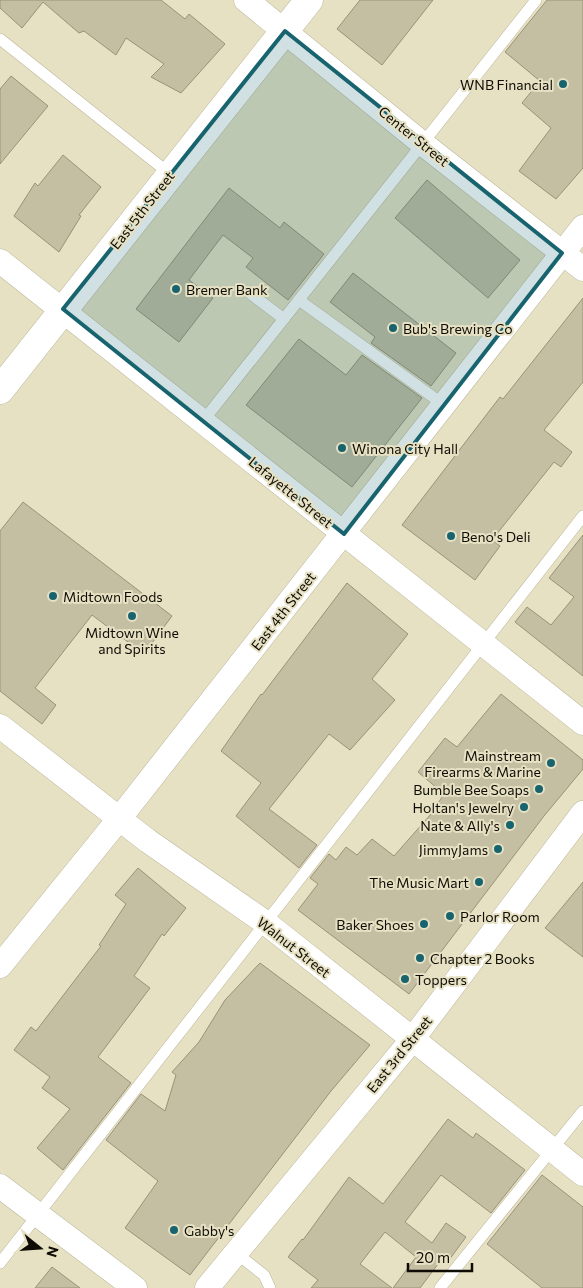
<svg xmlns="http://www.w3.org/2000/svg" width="583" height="1288" viewBox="0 0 583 1288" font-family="Commissioner,sans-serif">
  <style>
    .building { fill: #c4bfa3; stroke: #989277 }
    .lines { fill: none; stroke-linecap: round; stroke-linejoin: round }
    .service-casing { stroke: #bcb69b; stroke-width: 12 }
    .minor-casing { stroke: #bcb69b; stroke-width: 25 }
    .tertiary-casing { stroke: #bcb69b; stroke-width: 29 }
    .service { stroke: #fff; stroke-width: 11 }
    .minor { stroke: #fff; stroke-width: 24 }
    .tertiary { stroke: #fff; stroke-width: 28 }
    .marked { fill: #18646e; fill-opacity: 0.2; stroke: #18646e; stroke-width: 4; stroke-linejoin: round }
    .poi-dot { fill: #18646e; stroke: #e7e1c4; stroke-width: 2 }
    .labels { text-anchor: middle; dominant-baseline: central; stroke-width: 4; stroke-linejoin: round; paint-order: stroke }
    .poi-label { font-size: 14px; fill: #0e0c04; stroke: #e7e1c4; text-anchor: start }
    .street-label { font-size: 14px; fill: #0e0c04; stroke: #e7e1c4 }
  </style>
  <rect width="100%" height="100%" fill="#e7e1c4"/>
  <!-- building -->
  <g class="building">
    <polygon points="0,0 161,0 185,19 189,14 225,44 181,93 151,77 164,64 126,38 116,55 84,31 79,33 43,2 22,28 0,8"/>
    <polygon points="360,0 433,0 382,65 337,29"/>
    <polygon points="547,0 583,0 583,168 556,199 519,171 551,128 522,103 540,81 505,52"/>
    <polygon points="11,76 48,106 0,164 0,89"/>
    <polygon points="63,155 101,187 79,215 81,216 59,252 14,216 35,183 38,186"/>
    <polygon points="427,180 520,260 488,298 395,218"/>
    <polygon points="229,188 280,228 284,222 324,254 288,300 246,267 253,258 223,235 189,280 213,298 179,342 136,309"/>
    <polygon points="353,273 456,353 431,386 371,343 375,337 330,302"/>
    <polygon points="583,298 583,382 544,430 572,452 561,467 554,462 492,540 500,546 475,580 402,525 500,397 503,399"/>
    <polygon points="299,339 346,375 362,355 422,398 352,487 246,405"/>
    <polygon points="23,502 172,616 144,654 92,615 35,688 56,705 42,724 0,691 0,531"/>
    <polygon points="583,535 583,676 515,622 527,607 551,625 574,597 549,578"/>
    <polygon points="347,583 408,634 372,679 395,700 350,750 329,734 269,809 317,845 299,868 236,816 261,783 221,751 261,694 262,695"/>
    <polygon points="501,694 583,760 583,769 544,816 409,994 298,910 318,884 310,878 329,854 336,860 346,847 357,855 372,839 394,856 431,814 444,794 418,772 445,738 457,747"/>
    <polygon points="138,868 186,908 164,936 162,934 134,976 150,988 98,1057 131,1083 63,1170 37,1148 70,1109 42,1088 50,1077 14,1050 31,1027 36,1031 101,946 99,945 126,904 115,895"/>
    <polygon points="583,882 583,957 545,928"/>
    <polygon points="260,963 370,1045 331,1091 190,1275 125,1228 158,1181 106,1140 141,1094 165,1111 176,1075 172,1072 199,1042 225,1000"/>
    <polygon points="448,1119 473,1138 476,1133 525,1170 491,1213 441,1175 405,1222 432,1243 446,1223 466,1237 446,1264 441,1260 420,1288 393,1288 416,1257 385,1232 360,1264 392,1288 311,1288 318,1280 288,1257 302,1239 303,1240 349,1177 383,1204"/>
    <polygon points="542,1175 583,1207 583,1288 542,1288 487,1244"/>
    <polygon points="52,1267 80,1288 35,1288"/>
  </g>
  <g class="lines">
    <defs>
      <g id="service">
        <polyline points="0,39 170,174"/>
        <polyline points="251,294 284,319"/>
        <polyline points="299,300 444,405"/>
        <polyline points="203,421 536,0"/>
        <polyline points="236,1253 264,1275 270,1288"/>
        <polyline points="0,1263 583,516"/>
        <polyline points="440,1288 583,1111"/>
      </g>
      <g id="minor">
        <polyline points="246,0 423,144 583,269"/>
        <polyline points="0,261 583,723"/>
        <polyline points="0,726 148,841 266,923 583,1174"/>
        <polyline points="0,966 119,819 583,227"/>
        <polyline points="0,1186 135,1288"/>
        <polyline points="207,1288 411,1041 583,813"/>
      </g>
      <polyline id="tertiary" points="0,390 309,0"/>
    </defs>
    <!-- service casing -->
    <use href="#service" class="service-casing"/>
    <!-- minor casing -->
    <use href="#minor" class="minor-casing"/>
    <!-- tertiary casing -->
    <use href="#tertiary" class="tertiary-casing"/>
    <!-- service -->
    <use href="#service" class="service"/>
    <!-- minor -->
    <use href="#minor" class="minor"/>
    <!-- tertiary -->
    <use href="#tertiary" class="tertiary"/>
  </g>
  <!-- marked area -->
  <path class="marked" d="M285,31L562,253L344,534L63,309Z"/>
  <!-- markers -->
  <g class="poi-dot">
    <circle cx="563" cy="84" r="5"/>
    <circle cx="176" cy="289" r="5"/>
    <circle cx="393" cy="328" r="5"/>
    <circle cx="342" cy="448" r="5"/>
    <circle cx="451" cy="536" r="5"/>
    <circle cx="53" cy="596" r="5"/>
    <circle cx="132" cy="616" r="5"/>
    <circle cx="551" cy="763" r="5"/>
    <circle cx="539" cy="789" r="5"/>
    <circle cx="524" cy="807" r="5"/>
    <circle cx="510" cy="825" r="5"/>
    <circle cx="498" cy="849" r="5"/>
    <circle cx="479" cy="882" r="5"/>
    <circle cx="450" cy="916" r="5"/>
    <circle cx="424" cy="924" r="5"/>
    <circle cx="420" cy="958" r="5"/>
    <circle cx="405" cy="979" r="5"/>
    <circle cx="174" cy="1230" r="5"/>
  </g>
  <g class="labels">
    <!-- poi labels -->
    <g class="poi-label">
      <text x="553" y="84" text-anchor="end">WNB Financial</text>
      <text x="186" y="289">Bremer Bank</text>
      <text x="403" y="328">Bub's Brewing Co</text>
      <text x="352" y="448">Winona City Hall</text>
      <text x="461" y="536">Beno's Deli</text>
      <text x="63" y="596">Midtown Foods</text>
      <text x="132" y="632" text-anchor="middle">Midtown Wine<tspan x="132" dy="16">and Spirits</tspan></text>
      <text x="541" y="755" text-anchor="end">Mainstream<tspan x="541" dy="16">Firearms &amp; Marine</tspan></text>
      <text x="529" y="789" text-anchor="end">Bumble Bee Soaps</text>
      <text x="514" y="807" text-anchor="end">Holtan's Jewelry</text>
      <text x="500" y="825" text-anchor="end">Nate &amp; Ally's</text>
      <text x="488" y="849" text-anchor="end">JimmyJams</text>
      <text x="469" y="882" text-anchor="end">The Music Mart</text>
      <text x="460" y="916">Parlor Room</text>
      <text x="414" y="924" text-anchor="end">Baker Shoes</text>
      <text x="430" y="958">Chapter 2 Books</text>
      <text x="415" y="979">Toppers</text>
      <text x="184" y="1230">Gabby's</text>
    </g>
    <!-- street labels -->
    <g class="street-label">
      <text transform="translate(414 136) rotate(39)">Center Street</text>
      <text transform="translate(142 210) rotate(-52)">East 5th Street</text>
      <text transform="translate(291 492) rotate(39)">Lafayette Street</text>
      <text transform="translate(283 611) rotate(-52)">East 4th Street</text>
      <text transform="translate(294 947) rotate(38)">Walnut Street</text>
      <text transform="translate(399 1054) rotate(-51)">East 3rd Street</text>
    </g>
  </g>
  <!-- north arrow -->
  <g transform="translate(40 1248) rotate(107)" stroke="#e7e1c4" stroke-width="4" paint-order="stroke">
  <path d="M0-4L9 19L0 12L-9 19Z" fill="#0e0c04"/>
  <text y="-8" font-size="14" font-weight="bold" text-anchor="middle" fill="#0e0c04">N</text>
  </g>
  <!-- scale -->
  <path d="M408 1263v8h64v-8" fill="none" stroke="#0e0c04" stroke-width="2.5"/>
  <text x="416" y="1263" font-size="15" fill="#0e0c04" stroke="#e7e1c4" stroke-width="4" paint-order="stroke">20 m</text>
</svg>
